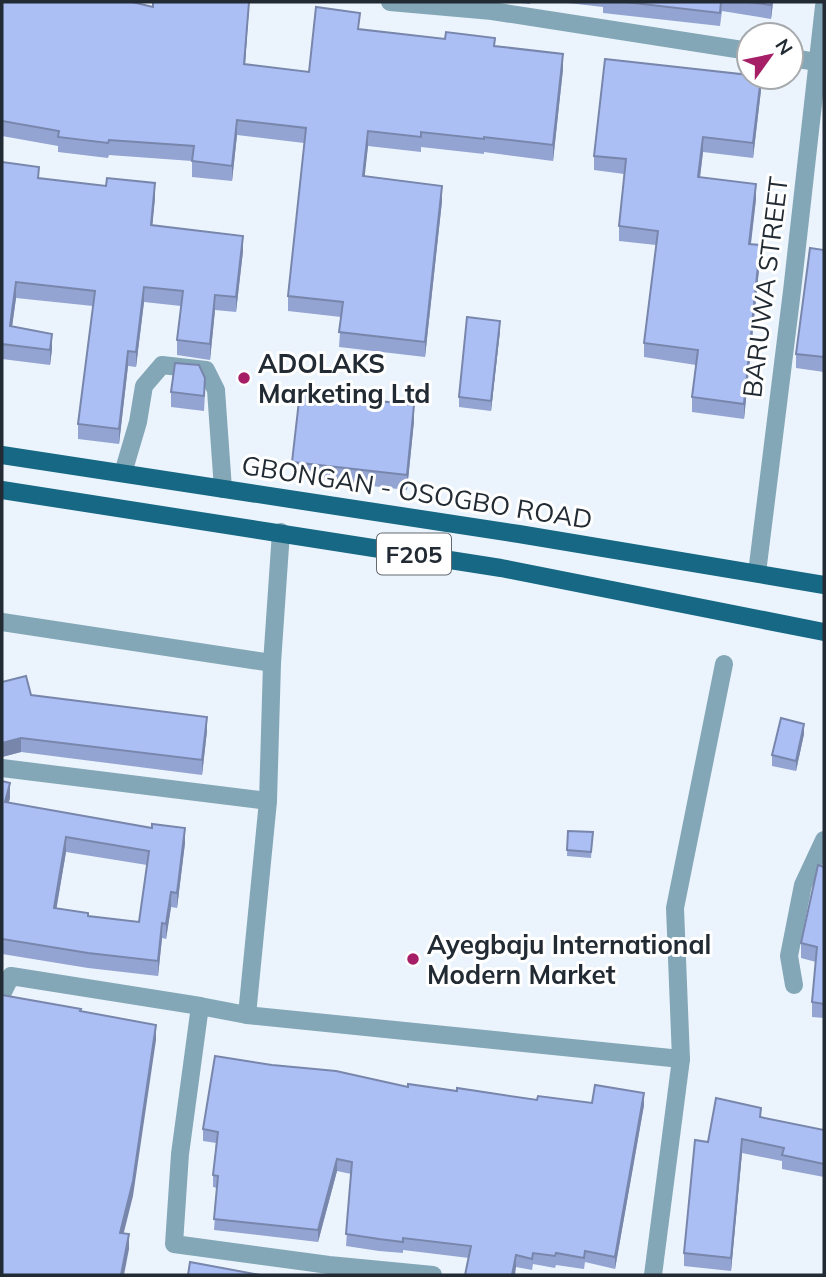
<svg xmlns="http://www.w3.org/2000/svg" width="826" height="1277" viewBox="0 0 826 1277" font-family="Mulish,sans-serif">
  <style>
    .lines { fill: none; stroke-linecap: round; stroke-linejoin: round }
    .minor { stroke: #84a7b7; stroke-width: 18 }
    .major { stroke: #176884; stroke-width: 18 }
    .wall { fill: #93a4d3; fill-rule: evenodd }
    .shaded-wall { fill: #7886ac }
    .building { fill: #abbff5; stroke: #7886ac; stroke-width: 2; fill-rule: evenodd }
    .poi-dot { fill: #a61e66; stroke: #fff; stroke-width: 2.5 }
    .labels { text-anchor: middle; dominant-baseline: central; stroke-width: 6; stroke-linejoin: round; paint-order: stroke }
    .shield { fill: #fff; stroke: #646b70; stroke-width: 2 }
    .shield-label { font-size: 24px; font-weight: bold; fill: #222b33 }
    .street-label { font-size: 26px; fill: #222b33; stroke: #fff }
    .poi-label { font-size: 26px; font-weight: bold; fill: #222b33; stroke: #fff; text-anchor: start }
  </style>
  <rect width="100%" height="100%" fill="#ebf4fd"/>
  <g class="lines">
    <!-- minor -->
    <g class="minor">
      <polyline points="390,2 492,11 749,51"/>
      <polyline points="791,58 824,63"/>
      <polyline points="123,473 138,422 144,386 162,365 206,370 216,390 223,489"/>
      <polyline points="281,532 272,663 268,801 247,1015 200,1006 180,1154 174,1244 329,1265 433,1275"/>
      <polyline points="757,573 792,291 824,6"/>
      <polyline points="2,622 272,663"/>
      <polyline points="2,768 268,801"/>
      <polyline points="794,985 789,956 803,885 824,840"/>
      <polyline points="2,994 11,976 200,1006"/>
      <polyline points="247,1015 681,1059 675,908 724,664"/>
      <polyline points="653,1275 681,1059"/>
    </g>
    <!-- major -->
    <g class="major">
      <polyline points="2,455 519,534 824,585"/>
      <polyline points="2,490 501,568 824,632"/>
    </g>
  </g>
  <!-- wall -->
  <g class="wall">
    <polygon points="2,2 153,7 249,2 245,64 309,72 360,29 495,47 563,69 553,161 484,152 484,154 421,147 421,152 368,146 364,177 442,201 425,357 339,347 341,317 288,311 288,296 304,143 237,135 232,181 192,177 192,161 109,155 108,158 58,152 58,146 2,136"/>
    <polygon points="511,2 530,2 530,4"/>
    <polygon points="559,2 773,2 771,19 722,11 720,26 603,13 603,7"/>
    <polygon points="761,90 753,158 703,152 700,178 756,199 751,244 760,259 744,419 692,412 692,397 696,365 644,357 644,343 656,245 619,241 619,226 624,174 594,170 594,156"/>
    <polygon points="2,162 39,178 155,198 152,225 243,251 236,312 215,310 210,360 177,355 177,340 181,306 144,302 136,367 128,366 119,444 78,439 78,424 93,306 16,298 12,327 52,349 50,365 2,359"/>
    <polygon points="824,250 824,372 796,368 796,354"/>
    <polygon points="500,331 491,411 459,407 459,397"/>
    <polygon points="171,392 205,393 204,411 171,407"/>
    <polygon points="414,421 407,490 292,477 292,462"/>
    <polygon points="31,695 207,731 202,775 21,752 2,757"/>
    <polygon points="804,734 796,771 772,766 772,755"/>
    <path d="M2,781L10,798L8,803L185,843L177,908L171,907L166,939L162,938L158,976L88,968L2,954ZM66,852L147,865L139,922L88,916L56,909Z"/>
    <polygon points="568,831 593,832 591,858 567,856"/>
    <polygon points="824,867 824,1018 812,1017 812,1002 816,962 801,958 801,943"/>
    <polygon points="408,1087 537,1100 592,1103 644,1105 615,1269 585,1262 584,1269 556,1265 555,1268 533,1264 532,1270 469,1258 403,1250 403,1253 379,1251 346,1246 351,1174 337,1171 318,1242 214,1230 217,1188 213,1187 213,1175 216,1143 203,1141 203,1129"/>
    <polygon points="761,1117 824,1130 824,1177 782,1169 782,1161 742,1153 731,1271 684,1266 684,1253 708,1142"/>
  </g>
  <!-- shaded-wall -->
  <g class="shaded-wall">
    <polygon points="249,2 249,7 244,79 244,64"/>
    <polygon points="771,2 773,2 771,19"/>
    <polygon points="563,54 563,69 553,161 553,145"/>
    <polygon points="761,77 761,90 753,158 753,143"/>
    <polygon points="237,120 237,135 232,181 232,166"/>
    <polygon points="368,131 368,146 363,192 363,176"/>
    <polygon points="703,137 703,152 698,192 698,177"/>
    <polygon points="155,183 155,198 151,240 151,225"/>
    <polygon points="756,184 756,199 749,258 749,244"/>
    <polygon points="442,186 442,201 425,357 425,342"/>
    <polygon points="243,236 243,251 236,312 236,297"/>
    <polygon points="760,245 760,259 744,419 744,404"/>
    <polygon points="16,282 16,298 10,341 10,326"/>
    <polygon points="144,287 144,302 136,367 136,352"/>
    <polygon points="215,295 215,310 210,360 210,344"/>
    <polygon points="500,321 500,331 491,411 491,401"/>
    <polygon points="52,334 52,349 50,365 50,350"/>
    <polygon points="128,351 128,366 119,444 119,429"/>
    <polygon points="414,405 414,421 407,490 407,475"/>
    <polygon points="207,717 207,731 202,775 202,760"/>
    <polygon points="804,724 804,734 796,771 796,761"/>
    <polygon points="21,738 21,752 2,757 2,743"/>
    <polygon points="10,783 10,798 5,817 5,802"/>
    <polygon points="185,828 185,843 177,908 177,893"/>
    <polygon points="66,837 66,852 54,923 54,908"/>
    <polygon points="171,892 171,907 166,939 166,924"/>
    <polygon points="162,923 162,938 158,976 158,961"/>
    <polygon points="156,1025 156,1040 133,1196 120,1248 120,1233"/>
    <polygon points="644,1093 644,1105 615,1269 615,1257"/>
    <polygon points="742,1139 742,1153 731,1271 731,1258"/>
    <polygon points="337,1159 337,1171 318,1242 318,1230"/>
    <polygon points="129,1234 129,1249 124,1275 121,1275"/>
    <polygon points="516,1255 516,1267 515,1275 512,1275"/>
  </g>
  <!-- building -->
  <g class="building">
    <polygon points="2,2 132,2 153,7 153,2 249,2 244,64 309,72 316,7 360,13 358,29 445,39 446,32 495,38 494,46 563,54 553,145 484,137 484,139 421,132 421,137 368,131 363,176 442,186 425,342 339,332 343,302 288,296 306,128 237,120 232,166 192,161 194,146 109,140 108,143 58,137 59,131 2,121"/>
    <polygon points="625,2 721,2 720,13"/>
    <polygon points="748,2 771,2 771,5"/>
    <polygon points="605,59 749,75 749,77 761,77 753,143 703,137 698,177 756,184 749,244 760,245 744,404 692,397 698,350 644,343 658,231 619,226 626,159 594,156"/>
    <polygon points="2,162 39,167 38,178 106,186 107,178 155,183 151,225 243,236 236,297 215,295 210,344 177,340 183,291 144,287 136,352 128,351 119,429 78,424 95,291 16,282 10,326 52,334 50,350 2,344"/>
    <polygon points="810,248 824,250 824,357 796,354"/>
    <polygon points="467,317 500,321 491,401 459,397"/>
    <polygon points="175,363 199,365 205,378 204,396 171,392"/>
    <polygon points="300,392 414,405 407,475 292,462"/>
    <polygon points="26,676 31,695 207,717 202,760 21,738 2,743 2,682"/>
    <polygon points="781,718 804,724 796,761 772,755"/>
    <path d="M2,781L10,783L5,802L152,828V824L185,828L177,893L171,892L166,924L162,923L158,961L88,953L2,939ZM66,837L149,851L139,922L88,916V913L54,908Z"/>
    <polygon points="568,831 593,832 591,852 567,850"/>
    <polygon points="818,865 824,867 824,1004 812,1002 817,947 801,943"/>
    <polygon points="2,995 81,1009 80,1011 156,1025 133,1181 120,1233 129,1234 121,1275 2,1275"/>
    <polygon points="215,1056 272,1065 336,1071 408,1087 408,1084 457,1091 457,1088 537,1100 538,1096 592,1103 595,1085 644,1093 615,1257 585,1251 584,1258 556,1253 555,1256 533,1253 532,1259 516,1255 512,1275 465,1275 471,1246 403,1238 403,1242 379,1239 346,1234 352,1162 337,1159 318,1230 214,1219 218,1176 213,1175 218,1132 203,1129"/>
    <polygon points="716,1098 761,1108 760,1117 824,1130 824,1164 782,1155 784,1148 742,1139 731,1258 684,1253 695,1140 708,1142"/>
    <polygon points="190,1262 260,1275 188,1275"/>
  </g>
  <!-- markers -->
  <g class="poi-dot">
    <circle cx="244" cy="378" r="7"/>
    <circle cx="413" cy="959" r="7"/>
  </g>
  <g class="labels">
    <!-- shield labels -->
    <rect class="shield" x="377" y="533.5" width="74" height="41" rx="5"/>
    <g class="shield-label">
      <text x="414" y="554">F205</text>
    </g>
    <!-- street labels -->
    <g class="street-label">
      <text transform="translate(765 287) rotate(-83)">BARUWA STREET</text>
      <text transform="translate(417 492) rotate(9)">GBONGAN - OSOGBO ROAD</text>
    </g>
    <!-- poi labels -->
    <g class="poi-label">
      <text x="258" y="363">ADOLAKS<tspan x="258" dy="30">Marketing Ltd</tspan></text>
      <text x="427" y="944">Ayegbaju International<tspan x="427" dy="30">Modern Market</tspan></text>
    </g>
  </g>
  <!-- border -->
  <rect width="826" height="1277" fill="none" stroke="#222b33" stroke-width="7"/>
  <!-- north arrow -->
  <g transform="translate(770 56) rotate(57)"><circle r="33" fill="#ffffff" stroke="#a7aaad" stroke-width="2"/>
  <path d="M0-5L12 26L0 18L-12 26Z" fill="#a61e66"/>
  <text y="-10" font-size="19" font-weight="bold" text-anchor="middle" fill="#222b33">N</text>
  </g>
</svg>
